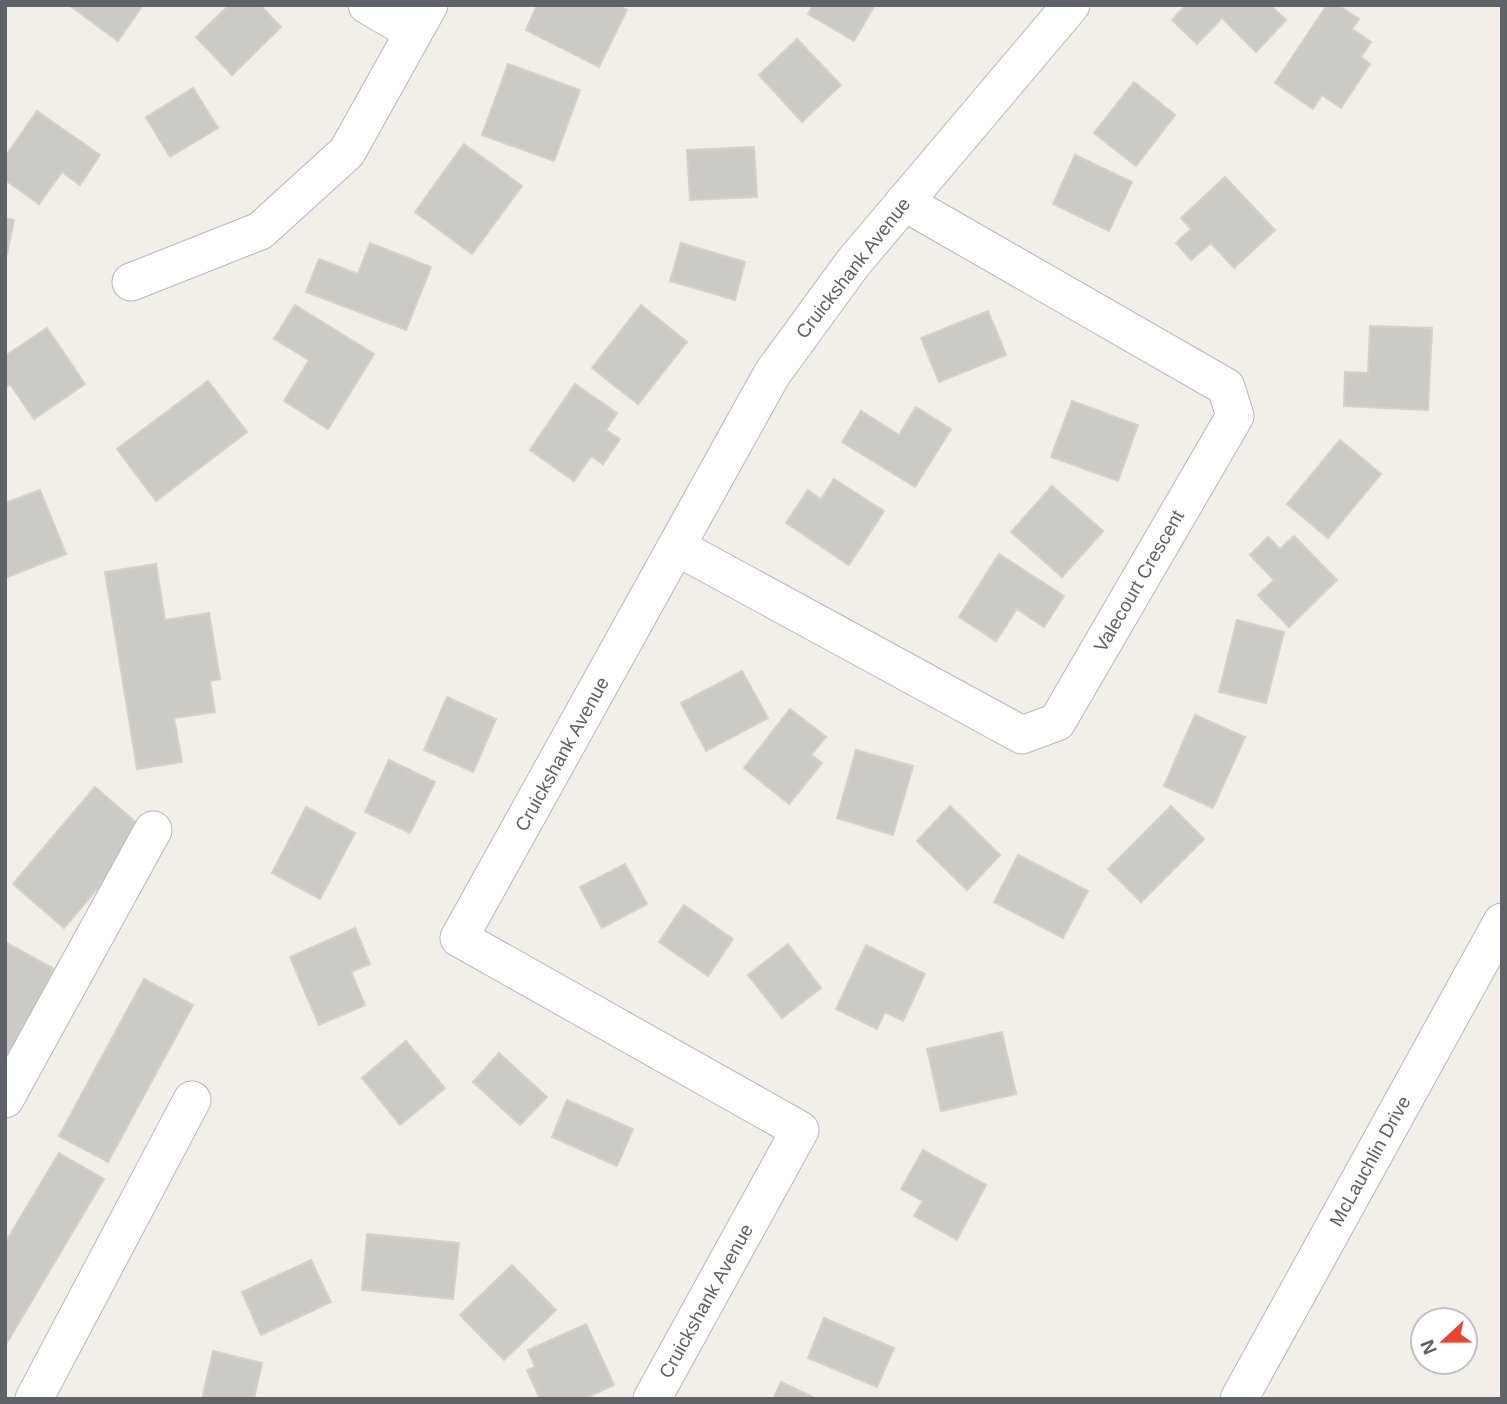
<svg xmlns="http://www.w3.org/2000/svg" width="1507" height="1404" viewBox="0 0 1507 1404" font-family="Arial,sans-serif">
  <style>
    .building { fill: #cccac5; stroke: #d6d1c6; stroke-width: 2 }
    .lines { fill: none; stroke-linecap: round; stroke-linejoin: round }
    .minor-casing { stroke: #b5b8bc; stroke-width: 39 }
    .minor { stroke: #fff; stroke-width: 37 }
    .labels { text-anchor: middle; dominant-baseline: central; stroke-width: 6; stroke-linejoin: round; paint-order: stroke }
    .street-label { font-size: 19px; fill: #5f6368; stroke: #fff }
  </style>
  <rect width="100%" height="100%" fill="#f1efe8"/>
  <!-- building -->
  <g class="building">
    <polygon points="69,5 143,5 118,41"/>
    <polygon points="229,5 260,5 281,27 232,75 196,37"/>
    <polygon points="618,5 627,10 599,67 526,30 537,5"/>
    <polygon points="813,5 875,5 854,41 808,14"/>
    <polygon points="1186,5 1270,5 1286,20 1256,52 1222,18 1197,44 1172,20"/>
    <polygon points="1327,5 1338,5 1359,19 1352,29 1371,42 1361,57 1370,64 1341,108 1322,95 1313,109 1275,83"/>
    <polygon points="797,39 841,85 802,122 759,75"/>
    <polygon points="508,64 580,90 554,161 482,135"/>
    <polygon points="1134,82 1175,115 1136,166 1094,133"/>
    <polygon points="193,88 218,128 170,157 146,117"/>
    <polygon points="37,111 100,155 80,185 62,172 39,204 5,180 5,157"/>
    <polygon points="464,144 522,186 472,254 415,212"/>
    <polygon points="754,147 757,197 690,200 687,150"/>
    <polygon points="1075,155 1132,182 1109,231 1053,204"/>
    <polygon points="1225,177 1275,230 1234,268 1211,243 1191,260 1176,243 1191,229 1181,218"/>
    <polygon points="5,218 14,220 7,254 5,254"/>
    <polygon points="370,243 431,267 406,330 306,292 319,259 358,274"/>
    <polygon points="681,243 745,262 735,300 670,281"/>
    <polygon points="295,305 374,354 328,429 284,401 309,360 274,339"/>
    <polygon points="641,305 687,342 638,404 592,368"/>
    <polygon points="988,311 1006,355 939,382 921,338"/>
    <polygon points="1370,326 1432,328 1428,410 1344,406 1345,372 1368,373"/>
    <polygon points="47,328 85,384 34,419 10,384 5,388 5,356"/>
    <polygon points="208,381 247,432 156,501 117,449"/>
    <polygon points="575,384 617,413 606,430 620,439 603,464 591,456 574,481 530,450"/>
    <polygon points="1072,401 1138,425 1118,481 1051,457"/>
    <polygon points="916,407 951,429 915,487 842,442 861,411 899,435"/>
    <polygon points="1340,440 1381,474 1328,538 1287,504"/>
    <polygon points="834,479 884,511 849,565 786,523 808,490 821,499"/>
    <polygon points="1052,486 1103,531 1062,577 1011,532"/>
    <polygon points="40,490 66,554 5,578 5,503"/>
    <polygon points="1294,536 1337,580 1289,627 1258,595 1274,580 1250,555 1268,537 1280,549"/>
    <polygon points="999,554 1064,596 1044,627 1017,609 996,641 959,617"/>
    <polygon points="156,564 165,620 209,613 220,679 210,681 215,712 174,718 182,762 137,769 105,572"/>
    <polygon points="1237,620 1284,632 1266,703 1219,692"/>
    <polygon points="742,671 768,718 706,751 681,703"/>
    <polygon points="447,697 496,719 473,772 424,750"/>
    <polygon points="790,709 826,737 811,755 822,763 789,804 744,768"/>
    <polygon points="1195,715 1245,737 1213,808 1164,786"/>
    <polygon points="856,750 913,766 893,835 837,818"/>
    <polygon points="389,760 435,782 410,833 365,812"/>
    <polygon points="95,787 146,831 64,928 13,884"/>
    <polygon points="950,806 1000,855 967,890 917,841"/>
    <polygon points="1171,806 1204,839 1141,902 1108,869"/>
    <polygon points="306,807 355,833 320,899 272,873"/>
    <polygon points="1018,855 1088,891 1063,938 994,902"/>
    <polygon points="625,864 647,904 602,928 580,887"/>
    <polygon points="684,905 733,939 708,976 659,942"/>
    <polygon points="355,928 370,964 351,972 365,1005 319,1025 290,957"/>
    <polygon points="5,942 54,969 5,1062"/>
    <polygon points="788,944 821,988 782,1018 748,975"/>
    <polygon points="866,945 925,974 903,1021 885,1012 877,1029 836,1009"/>
    <polygon points="144,979 193,1005 108,1162 59,1136"/>
    <polygon points="1002,1032 1016,1094 941,1111 927,1049"/>
    <polygon points="406,1041 445,1088 400,1125 362,1078"/>
    <polygon points="499,1053 547,1097 520,1125 473,1082"/>
    <polygon points="567,1100 633,1129 617,1166 552,1137"/>
    <polygon points="923,1150 986,1185 957,1240 914,1216 923,1201 901,1189"/>
    <polygon points="59,1153 104,1179 5,1346 5,1243"/>
    <polygon points="367,1234 459,1243 453,1299 362,1290"/>
    <polygon points="311,1260 331,1302 261,1335 242,1292"/>
    <polygon points="512,1265 556,1310 504,1360 460,1315"/>
    <polygon points="824,1318 894,1348 877,1387 808,1358"/>
    <polygon points="586,1324 614,1385 584,1399 540,1399 527,1370 535,1367 528,1350"/>
    <polygon points="213,1351 262,1363 254,1399 202,1399"/>
    <polygon points="781,1382 817,1399 773,1399"/>
  </g>
  <g class="lines">
    <defs>
      <g id="minor">
        <polyline points="367,5 413,32"/>
        <polyline points="131,282 260,231 347,152 429,5"/>
        <polyline points="677,547 1022,735 1057,722 1235,416 1226,387 904,202"/>
        <polyline points="5,1099 153,830"/>
        <polyline points="34,1399 192,1100"/>
        <polyline points="652,1399 800,1130 459,938 772,374 853,263 1071,5"/>
        <polyline points="1239,1399 1502,922"/>
      </g>
    </defs>
    <!-- minor casing -->
    <use href="#minor" class="minor-casing"/>
    <!-- minor -->
    <use href="#minor" class="minor"/>
  </g>
  <g class="labels">
    <!-- street labels -->
    <g class="street-label">
      <text transform="translate(853 268) rotate(-52)">Cruickshank Avenue</text>
      <text transform="translate(1139 581) rotate(-60)">Valecourt Crescent</text>
      <text transform="translate(562 754) rotate(-61)">Cruickshank Avenue</text>
      <text transform="translate(1370 1161) rotate(-61)">McLauchlin Drive</text>
      <text transform="translate(706 1301) rotate(-61)">Cruickshank Avenue</text>
    </g>
  </g>
  <!-- border -->
  <rect width="1507" height="1404" fill="none" stroke="#5f6368" stroke-width="14"/>
  <!-- north arrow -->
  <g transform="translate(1444 1341) rotate(248)"><circle r="33" fill="#ffffff" stroke="#bfc1c3" stroke-width="2"/>
  <path d="M0-5L12 26L0 18L-12 26Z" fill="#ea4335"/>
  <text y="-10" font-size="19" font-weight="bold" text-anchor="middle" fill="#5f6368">N</text>
  </g>
</svg>
